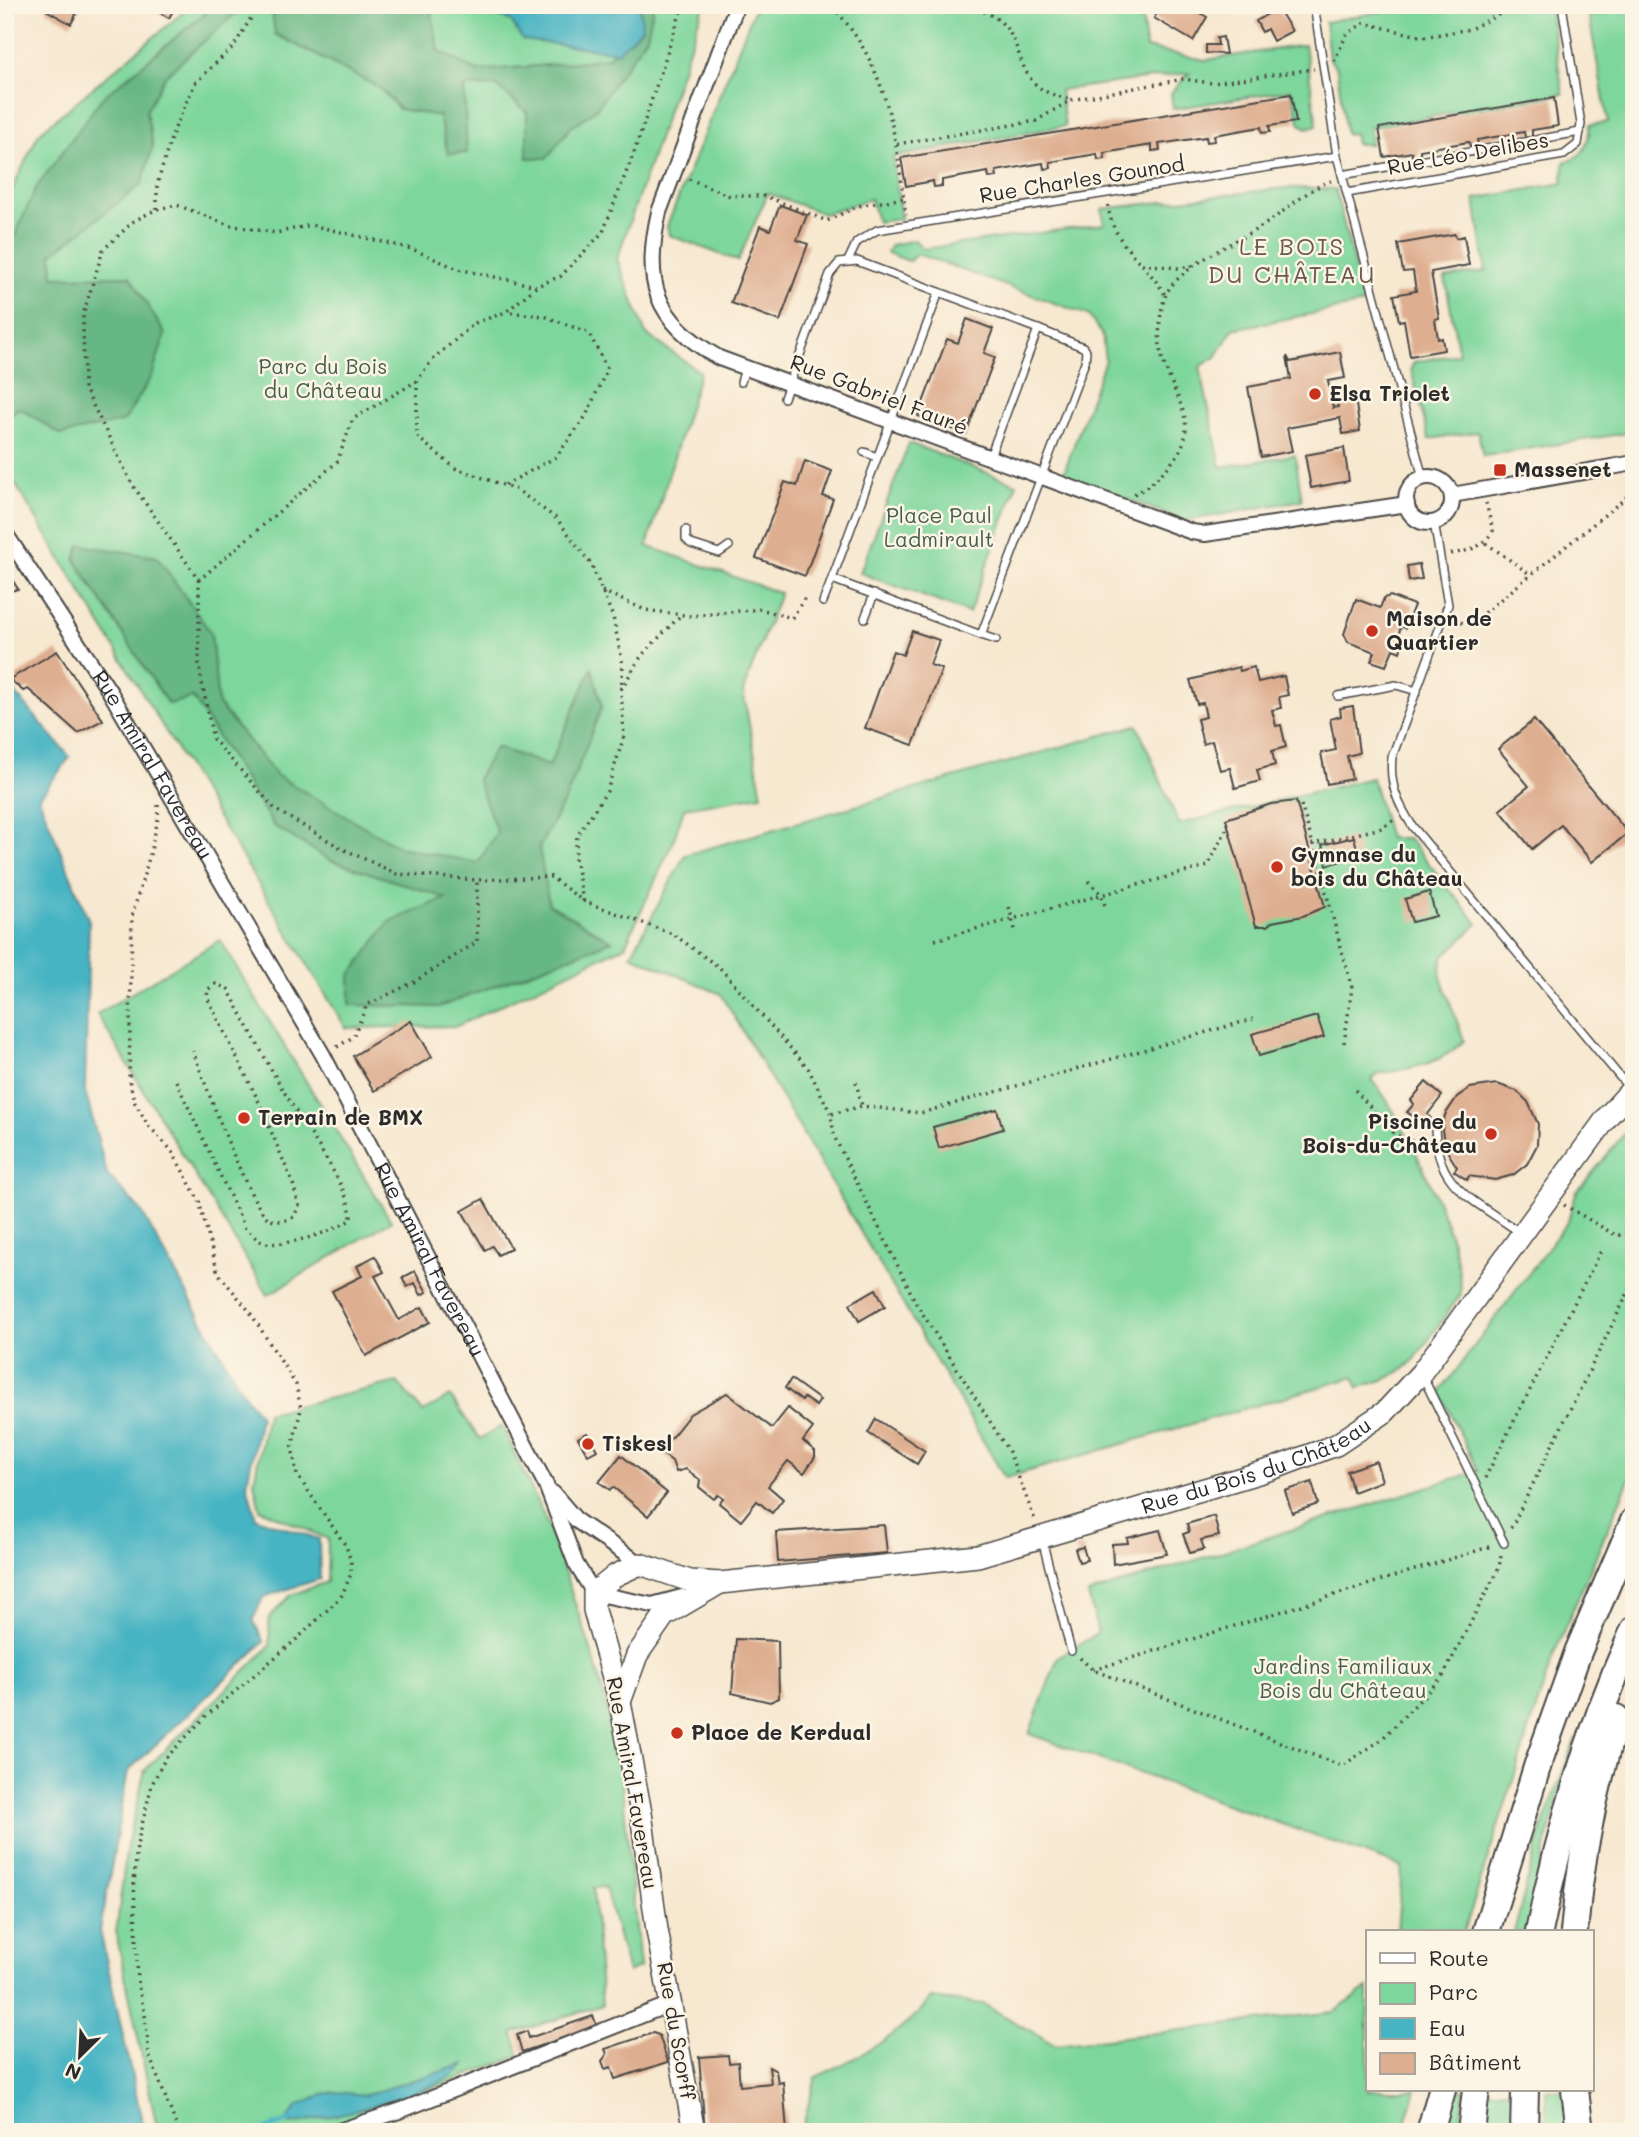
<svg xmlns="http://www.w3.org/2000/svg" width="1639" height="2137" viewBox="0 0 1639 2137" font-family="Mali,sans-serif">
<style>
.green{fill:#7dd69b;stroke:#548063;stroke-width:2}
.forest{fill:#66b783;stroke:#487157;stroke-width:2}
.water{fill:#47b4c3;stroke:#397077;stroke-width:2}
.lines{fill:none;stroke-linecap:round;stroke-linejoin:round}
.stream{stroke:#47b4c3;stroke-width:5}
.building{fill:#deae90}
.lane-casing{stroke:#4a4744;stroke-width:10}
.street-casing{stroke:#4a4744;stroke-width:18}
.secondary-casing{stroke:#4a4744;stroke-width:24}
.highway-casing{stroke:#4a4744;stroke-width:30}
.path{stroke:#4a4744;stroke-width:3.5;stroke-dasharray:2 5;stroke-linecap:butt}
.lane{stroke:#fff;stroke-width:7}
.street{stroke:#fff;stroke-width:14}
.secondary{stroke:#fff;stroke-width:21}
.highway{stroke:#fff;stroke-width:26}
.poi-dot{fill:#c8321e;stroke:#fcf5e5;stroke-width:2.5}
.labels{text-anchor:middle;stroke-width:5;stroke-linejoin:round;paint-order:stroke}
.street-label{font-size:21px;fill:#2b2b2b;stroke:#fcf5e5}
.park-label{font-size:21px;fill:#445e4d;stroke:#fcf5e5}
.poi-label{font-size:21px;font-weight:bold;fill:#2b2b2b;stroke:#fcf5e5;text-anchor:start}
.quarter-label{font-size:24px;letter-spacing:2px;fill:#6a594e;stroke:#fcf5e5}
</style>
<rect width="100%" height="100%" fill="#fcf5e5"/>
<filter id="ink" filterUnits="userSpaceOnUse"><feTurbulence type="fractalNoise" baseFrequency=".0143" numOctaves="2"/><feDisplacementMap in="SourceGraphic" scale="14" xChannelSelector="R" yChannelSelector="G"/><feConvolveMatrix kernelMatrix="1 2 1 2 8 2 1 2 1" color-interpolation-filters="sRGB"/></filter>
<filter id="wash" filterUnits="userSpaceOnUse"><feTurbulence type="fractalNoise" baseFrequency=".00686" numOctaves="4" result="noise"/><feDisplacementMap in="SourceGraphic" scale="28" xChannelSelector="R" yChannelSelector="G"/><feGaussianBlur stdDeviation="1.57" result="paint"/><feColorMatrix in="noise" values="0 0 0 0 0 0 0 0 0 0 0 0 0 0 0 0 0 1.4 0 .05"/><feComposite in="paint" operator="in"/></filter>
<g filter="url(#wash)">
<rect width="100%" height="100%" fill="#f7e8d0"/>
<g class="green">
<polygon points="192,5 704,5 617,259 646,334 700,372 647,546 780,593 743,691 762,795 684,808 673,842 625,946 457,1026 346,1028 5,467 5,204 39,133"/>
<polygon points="756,5 1141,5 1146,48 1205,60 1305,45 1317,125 1307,128 1300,124 1291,90 1173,109 1171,93 1189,73 1060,90 1065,126 893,157 901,219 877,222 871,199 824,214 768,193 738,261 669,235 667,226"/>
<polygon points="1417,5 1549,5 1563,94 1370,127 1371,144 1356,144 1354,133 1346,134 1337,69 1329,58 1325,22"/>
<path d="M1587 5H1634V432L1483 456 1478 432 1429 439 1411 369 1414 362 1459 354 1445 278 1486 271 1475 199 1563 183 1564 162C1585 158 1588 144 1590 125L1608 122Z"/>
<polygon points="1285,188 1335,189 1364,304 1233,329 1216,357 1200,367 1221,467 1295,455 1302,500 1185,521 1063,475 1105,360 1102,334 1088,315 917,254 909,261 887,253 891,245 915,240 923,249 1104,224 1102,209"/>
<polygon points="909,443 1017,484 969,613 860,573"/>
<path d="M1137 725 1179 824 1372 778 1389 838H1408L1478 924 1443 957 1440 974 1464 1041C1436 1067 1414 1067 1378 1074L1372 1079C1407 1125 1461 1237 1461 1294L1415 1359 1404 1369 1388 1378 1358 1388 1354 1377 1005 1478 721 994 631 955 685 855Z"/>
<polygon points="220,940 391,1221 268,1295 97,1014"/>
<polygon points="1634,1122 1634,1468 1553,1656 1464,1932 1397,1932 1402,1867 1029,1734 1058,1657 1098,1633 1088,1594 1478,1471 1440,1392 1568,1221 1576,1193"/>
<polygon points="397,1382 423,1412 450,1396 480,1439 502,1426 549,1527 594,1659 619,1754 640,1967 628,1973 605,1887 593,1888 602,2005 513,2033 520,2056 314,2132 158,2132 116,1933 127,1846 145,1770 270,1646 269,1618 291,1595 327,1582 328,1539 260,1509 254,1482 267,1413"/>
<polygon points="1576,1737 1548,1835 1528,1932 1514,1932 1542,1827"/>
<path d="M1368 1988V2090H1416L1403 2132H801L816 2077C857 2058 903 2035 931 1998L983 2004 1056 2045 1334 2012Z"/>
<polygon points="1455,2090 1465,2090 1459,2132 1442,2132"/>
<polygon points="1485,2090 1515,2090 1515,2132 1481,2132"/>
<polygon points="1546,2090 1570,2090 1575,2132 1546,2132"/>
</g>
<g class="forest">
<polygon points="215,5 245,5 165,76 146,111 153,146 142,184 52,254 53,277 130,276 165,334 152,376 124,421 61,435 20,408 5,417 5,258 36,188 102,98"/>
<polygon points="271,5 419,5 431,11 439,51 477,71 559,64 607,58 640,29 641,5 654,5 647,36 596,109 570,128 547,158 527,158 527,112 497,86 464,87 467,153 448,154 439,116 399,109 380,88 275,34"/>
<polygon points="80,545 157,557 211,633 218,704 276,775 399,847 478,863 497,832 477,779 496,747 549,766 592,668 602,706 567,796 539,848 549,904 612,941 439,1007 350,1005 350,976 389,922 446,898 330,860 274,826 193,698 168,704 75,560"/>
</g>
<g class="water">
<polygon points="466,5 640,5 642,28 618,52 523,40 511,21"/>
<polygon points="5,681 70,757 39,798 89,921 85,1091 107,1174 141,1211 241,1390 260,1416 247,1484 256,1518 319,1539 320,1579 263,1597 253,1620 264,1642 128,1771 100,1931 143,2126 133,2132 5,2132"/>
<path d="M465 2064C447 2092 324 2119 290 2124L287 2119 298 2106 316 2097 334 2092 366 2095Z"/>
</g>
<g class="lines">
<polyline class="stream" points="260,2132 288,2121"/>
</g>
<g id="blocks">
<g class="building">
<polygon points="49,5 81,5 71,24 46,10"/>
<polygon points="147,5 176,5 169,18"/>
<polygon points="1162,5 1178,5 1189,12 1192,8 1207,17 1193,41 1154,18"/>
<polygon points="1278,8 1292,31 1273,41 1267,29 1262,32 1256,21"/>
<polygon points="1223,37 1226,54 1206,53 1206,45 1218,45 1217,38"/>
<polygon points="1291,94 1296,122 1269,126 1270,132 1262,133 1261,127 1214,135 1215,141 1207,142 1206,137 1159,144 1160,150 1152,151 1152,145 1104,153 1105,159 1098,160 1097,154 1050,162 1051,168 1044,169 1043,163 996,171 997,177 989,178 988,172 942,180 942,186 934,187 933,181 906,186 901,158"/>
<polygon points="1554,98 1558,126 1532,130 1532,137 1525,138 1524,132 1477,140 1478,146 1470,147 1469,142 1420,150 1420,155 1412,157 1412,152 1384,157 1379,128"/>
<polygon points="780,205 807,215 797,240 808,244 780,321 731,303 760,226 770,230"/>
<polygon points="1455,234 1456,238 1464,236 1469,265 1431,272 1439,318 1435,319 1438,339 1442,338 1444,350 1410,356 1404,320 1399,321 1394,295 1416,291 1413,271 1403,272 1398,244"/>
<polygon points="967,319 993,329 984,353 995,357 966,434 918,416 947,339 958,343"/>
<polygon points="1340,352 1345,378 1328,381 1333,408 1338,407 1337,402 1355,398 1360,431 1343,434 1340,418 1287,428 1292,451 1261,457 1248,387 1291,379 1287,356 1290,362"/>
<polygon points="1344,448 1349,481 1311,488 1305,455"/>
<polygon points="805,461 832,471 823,496 833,499 805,576 756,558 785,482 797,486"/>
<polygon points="1419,564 1422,579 1409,581 1407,566"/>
<polygon points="11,578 18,589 5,593 5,580"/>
<polygon points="1390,596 1414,605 1405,628 1401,626 1399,633 1403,641 1400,652 1393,649 1386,666 1371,661 1375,652 1348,642 1344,634 1356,599 1380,608 1384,598"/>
<polygon points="912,631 939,640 930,665 942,669 913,745 865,728 893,651 903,655"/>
<polygon points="57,651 103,720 78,733 28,689 23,691 10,679"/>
<polygon points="1239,667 1240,671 1254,667 1258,682 1284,676 1288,695 1279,697 1281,708 1272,710 1276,726 1281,725 1286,747 1272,751 1275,765 1257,770 1260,781 1235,788 1230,768 1220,770 1212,741 1203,744 1197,719 1206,717 1203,703 1197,704 1190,680"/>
<polygon points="1353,706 1359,753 1347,756 1352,779 1327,784 1321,753 1336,750 1330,719 1341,716 1340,708"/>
<polygon points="1534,720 1628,833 1592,862 1561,825 1532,849 1500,810 1529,786 1498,749"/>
<polygon points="1296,801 1325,907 1303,916 1272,922 1267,926 1256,926 1226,819 1271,804"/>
<polygon points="1354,837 1359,856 1327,865 1322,845"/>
<polygon points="1429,892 1436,916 1412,922 1405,899"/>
<polygon points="1317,1016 1324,1037 1259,1056 1252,1034"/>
<polygon points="411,1021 432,1057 374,1091 353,1056"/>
<polygon points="1426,1082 1442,1096 1428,1114 1431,1119 1426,1126 1407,1112 1414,1104 1411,1100"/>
<polygon points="1497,1084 1517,1091 1528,1102 1538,1124 1537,1145 1527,1164 1513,1175 1495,1180 1469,1176 1467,1180 1454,1171 1457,1167 1445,1148 1442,1130 1445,1115 1457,1097 1470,1088"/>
<polygon points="997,1109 1003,1129 939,1148 933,1127"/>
<polygon points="483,1199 511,1248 498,1255 492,1246 485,1250 462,1211"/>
<polygon points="375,1256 384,1272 375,1276 399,1320 422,1307 430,1322 366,1356 332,1291 362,1276 357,1266"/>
<polygon points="415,1271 427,1292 421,1295 415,1283 407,1287 402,1278"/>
<polygon points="876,1289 885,1306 859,1321 850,1304"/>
<polygon points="791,1379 820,1400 816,1406 804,1398 802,1401 785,1388"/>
<polygon points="727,1393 772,1428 788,1408 813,1428 803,1441 815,1451 815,1457 804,1473 788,1461 768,1486 783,1499 772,1513 757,1501 741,1521 719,1503 723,1498 718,1495 714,1499 699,1487 700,1480 686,1469 676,1472 672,1461 660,1452 690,1414"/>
<polygon points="876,1419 925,1451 917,1464 868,1433"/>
<polygon points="587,1433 597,1450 588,1455 578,1438"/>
<polygon points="621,1455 667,1493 648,1516 613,1487 610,1490 599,1482"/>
<polygon points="1376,1461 1382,1481 1353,1492 1347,1471"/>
<polygon points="1312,1482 1318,1504 1292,1513 1285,1491"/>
<polygon points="1214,1516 1219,1536 1201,1540 1204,1549 1190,1553 1183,1534 1189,1532 1187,1524"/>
<polygon points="884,1525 887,1553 778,1562 776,1532"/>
<polygon points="1160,1530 1167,1554 1113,1564 1112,1544 1128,1543 1127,1538"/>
<polygon points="1083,1547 1087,1560 1079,1562 1075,1549"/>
<polygon points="736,1639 778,1641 779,1698 770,1702 732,1693"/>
<polygon points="593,2016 597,2026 522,2052 517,2035 527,2031 529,2038"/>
<polygon points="653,2033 659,2035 668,2062 615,2079 611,2067 605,2069 602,2061 607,2054 605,2049"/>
<polygon points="728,2055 729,2063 738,2062 740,2086 771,2083 769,2067 776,2071 778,2083 783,2082 787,2132 705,2132 699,2057"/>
</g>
</g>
</g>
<g filter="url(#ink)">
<use href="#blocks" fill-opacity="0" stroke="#4a4744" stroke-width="2"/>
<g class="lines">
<defs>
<g id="lane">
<polyline points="1314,5 1337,156 1423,478"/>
<polyline points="1342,175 1580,132"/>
<polyline points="1347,193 1564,155 1578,144 1581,124 1562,5"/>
<polyline points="848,261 857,242 877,230 1337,156"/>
<polyline points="939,292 1038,329"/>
<polyline points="741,382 745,368"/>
<polyline points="784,398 830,274 839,263 857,261 939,292 832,579 981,635 1085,362 1086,351 1083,347 1038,329 989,459"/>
<polyline points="864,452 877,457"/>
<path d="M1434 522 1448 605 1392 757C1389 785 1398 804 1413 827L1629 1088"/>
<polyline points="686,530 686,539 691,544 719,553 729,546"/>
<polyline points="823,602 832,579"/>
<polyline points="865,618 874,594"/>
<polyline points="981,635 996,640"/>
<polyline points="1338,696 1396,685 1417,691"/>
<path d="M1435 1124C1435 1188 1472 1198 1519 1232"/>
<polyline points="1423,1377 1504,1543"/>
<polyline points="1042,1540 1071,1651"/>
</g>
<g id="street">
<path d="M737 5 659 212C643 281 654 321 719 358L1192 532 1205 534 1407 504"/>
<circle cx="1429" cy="500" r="23"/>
<polyline points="1452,495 1634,463"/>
<path id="s1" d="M5 533 110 692 323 1055 546 1485 576 1564 594 1593 652 1605 682 1597"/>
<polyline points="553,1493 577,1521 640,1564"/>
<polyline points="336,2132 402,2110 673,2003"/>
</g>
<g id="secondary">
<polyline points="620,1702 637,1655 664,1616 720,1583"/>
<path id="s2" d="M694 2132 657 1930 641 1813 620 1702 594 1610V1593L616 1575 640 1564 690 1581 720 1583 978 1556 1272 1469 1336 1445 1385 1412 1421 1373 1608 1116 1634 1087"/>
</g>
<g id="highway">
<polyline points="1486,1932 1538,1764 1578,1652 1634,1521"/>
<path d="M1539 1932C1560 1828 1590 1727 1634 1630"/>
<path d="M1574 1932C1580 1859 1594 1788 1616 1718"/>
<polyline points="1575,2090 1580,2132"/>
<polyline points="1430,2132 1442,2090"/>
<polyline points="1471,2132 1476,2090"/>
<polyline points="1524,2132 1525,2090"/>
</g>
</defs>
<use href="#lane" class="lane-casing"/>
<use href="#street" class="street-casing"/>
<use href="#secondary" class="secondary-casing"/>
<use href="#highway" class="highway-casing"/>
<g class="path">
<polyline points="683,5 635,150 603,232 561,276 537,286 506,312 475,323 433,359 417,381 353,419 337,462 199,580 199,667 213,739 276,810 341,848 397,874 477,880 551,877 583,901 673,934 720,968 808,1068 831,1114 834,1136 916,1303 1009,1452 1035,1520"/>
<polyline points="826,5 851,5"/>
<path d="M886 5C912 7 967 2 989 14 1024 32 1013 68 1040 88 1048 94 1061 97 1071 100"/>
<path d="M833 7C890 70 895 135 906 215"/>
<polyline points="1334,61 1347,34 1364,23 1423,37 1470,29 1518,5"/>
<polyline points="897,144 1036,121 1071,100 1183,79 1212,83 1314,69"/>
<polyline points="689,179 730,196 765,196 827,221 858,206 904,198"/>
<path d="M1108 205C1112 246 1147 262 1165 295"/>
<polyline points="157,209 157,185 172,135 195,83 234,46 259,5"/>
<polyline points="1142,264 1177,268 1193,266"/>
<polyline points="417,381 417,437 455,468 517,490 557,519 591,564 613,617 623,665 621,690 624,736 607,791 577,836 575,858 583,901"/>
<polyline points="505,485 556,457 586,416 607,369 589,333 544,316 506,312"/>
<path d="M1134 494C1146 489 1154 481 1163 472 1206 430 1178 406 1163 361 1157 344 1159 313 1165 297 1174 270 1235 242 1259 228 1282 215 1306 189 1331 181"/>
<polyline points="1486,543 1531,575"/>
<path d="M1451 554C1471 550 1481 549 1493 531L1486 503"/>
<polyline points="199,580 132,484 84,387 83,315 103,250 134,221 157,209 177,205 229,225 276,233 311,225 412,249 458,269 536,286"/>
<polyline points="602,591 645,610 691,616 760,609 792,618 806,596"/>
<polyline points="1454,620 1469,625 1634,491"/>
<polyline points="621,689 642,655 681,615"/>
<polyline points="158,805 158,819 151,851 132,916 129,1080 135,1103 148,1125 172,1151 199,1201 218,1273 250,1312 296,1385 301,1409 292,1447 297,1475 346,1546 351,1561 351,1574 341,1597 298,1638 206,1716 165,1759 152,1784 137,1845 134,1884 138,1985 145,2015 149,2055 179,2132"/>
<polyline points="1301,805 1313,844"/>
<polyline points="1088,881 1101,894 1106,909"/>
<polyline points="1009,907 1016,933"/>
<polyline points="935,940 1208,866 1228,826"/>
<polyline points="1344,1043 1352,988 1313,844 1382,828 1396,818"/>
<polyline points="337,1047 353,1037 367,1005 414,982 477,942 477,880"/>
<path d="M176 1081 245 1228C250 1232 256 1239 262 1242 281 1249 337 1231 351 1219 352 1189 299 1119 283 1090 264 1057 246 1023 228 989L216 984 207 990 208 999 259 1102 293 1184 299 1205 294 1217C286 1220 277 1224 268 1218 250 1207 203 1078 193 1051"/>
<polyline points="856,1082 862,1106"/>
<polyline points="1355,1090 1395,1135 1425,1146"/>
<polyline points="832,1114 862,1106 921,1113 1253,1019"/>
<polyline points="1564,1205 1617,1236 1634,1229"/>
<polyline points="1485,1478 1602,1249"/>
<polyline points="1511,1528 1634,1281"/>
<polyline points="1080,1658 1093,1670 1342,1766 1381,1740 1443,1676 1499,1568 1501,1555"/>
<polyline points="1093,1670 1492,1546"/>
</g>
<use href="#lane" class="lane"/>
<use href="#street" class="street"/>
<use href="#secondary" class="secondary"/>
<use href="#highway" class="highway"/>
</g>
</g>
<g class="poi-dot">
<circle cx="1315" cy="394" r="7"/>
<rect x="1493" y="463" width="14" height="14" rx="3.5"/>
<circle cx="1372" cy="631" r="7"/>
<circle cx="1277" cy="867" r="7"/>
<circle cx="244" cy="1118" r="7"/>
<circle cx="1491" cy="1134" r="7"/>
<circle cx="588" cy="1444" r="7"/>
<circle cx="677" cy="1733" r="7"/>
</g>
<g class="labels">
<g class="street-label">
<text transform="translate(1468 154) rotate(-10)" y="7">Rue Léo Delibes</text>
<text transform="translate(1082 180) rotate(-9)" y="7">Rue Charles Gounod</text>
<text transform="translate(879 395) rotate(21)" y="7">Rue Gabriel Fauré</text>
<text dy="7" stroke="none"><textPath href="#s1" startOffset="275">Rue Amiral Favereau</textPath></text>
<text dy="7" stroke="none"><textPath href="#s1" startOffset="842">Rue Amiral Favereau</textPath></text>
<text dy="7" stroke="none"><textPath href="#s2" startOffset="1239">Rue du Bois du Château</textPath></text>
<text transform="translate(632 1783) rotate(80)" y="7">Rue Amiral Favereau</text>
<text transform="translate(676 2031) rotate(80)" y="7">Rue du Scorff</text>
</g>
<g class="park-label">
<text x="323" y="374">Parc du Bois<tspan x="323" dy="24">du Château</tspan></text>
<text x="939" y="523">Place Paul<tspan x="939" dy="24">Ladmirault</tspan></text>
<text x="1343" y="1674">Jardins Familiaux<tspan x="1343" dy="24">Bois du Château</tspan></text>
</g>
<g class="poi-label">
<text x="1329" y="401">Elsa Triolet</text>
<text x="1514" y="477">Massenet</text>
<text x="1386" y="626">Maison de<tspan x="1386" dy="24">Quartier</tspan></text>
<text x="1291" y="862">Gymnase du<tspan x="1291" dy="24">bois du Château</tspan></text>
<text x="258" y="1125">Terrain de BMX</text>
<text x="1477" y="1129" text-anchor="end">Piscine du<tspan x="1477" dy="24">Bois-du-Château</tspan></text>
<text x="602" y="1451">Tiskesl</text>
<text x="691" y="1740">Place de Kerdual</text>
</g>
<g class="quarter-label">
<text x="1292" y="255">LE BOIS<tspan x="1292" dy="28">DU CHÂTEAU</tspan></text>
</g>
</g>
<rect width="1639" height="2137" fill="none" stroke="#fcf5e5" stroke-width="28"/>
<rect x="1366" y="1930" width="228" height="161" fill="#fcf5e5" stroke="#a8a49b" stroke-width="2"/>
<rect x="1380" y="1953" width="35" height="10" fill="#ffffff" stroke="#a8a49b" stroke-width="2"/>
<text x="1429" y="1966" font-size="21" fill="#2b2b2b">Route</text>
<rect x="1380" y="1983" width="35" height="21" fill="#7dd69b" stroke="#a8a49b" stroke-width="2"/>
<text x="1429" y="2000" font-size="21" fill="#2b2b2b">Parc</text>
<rect x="1380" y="2018" width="35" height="21" fill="#47b4c3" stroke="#a8a49b" stroke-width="2"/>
<text x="1429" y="2036" font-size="21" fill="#2b2b2b">Eau</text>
<rect x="1380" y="2053" width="35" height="21" fill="#deae90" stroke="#a8a49b" stroke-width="2"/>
<text x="1429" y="2070" font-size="21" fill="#2b2b2b">Bâtiment</text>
<g transform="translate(80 2056) rotate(204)" stroke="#fcf5e5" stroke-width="5" paint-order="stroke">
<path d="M0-5L12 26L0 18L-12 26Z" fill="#2b2b2b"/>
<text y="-10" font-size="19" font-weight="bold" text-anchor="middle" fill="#2b2b2b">N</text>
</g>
</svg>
